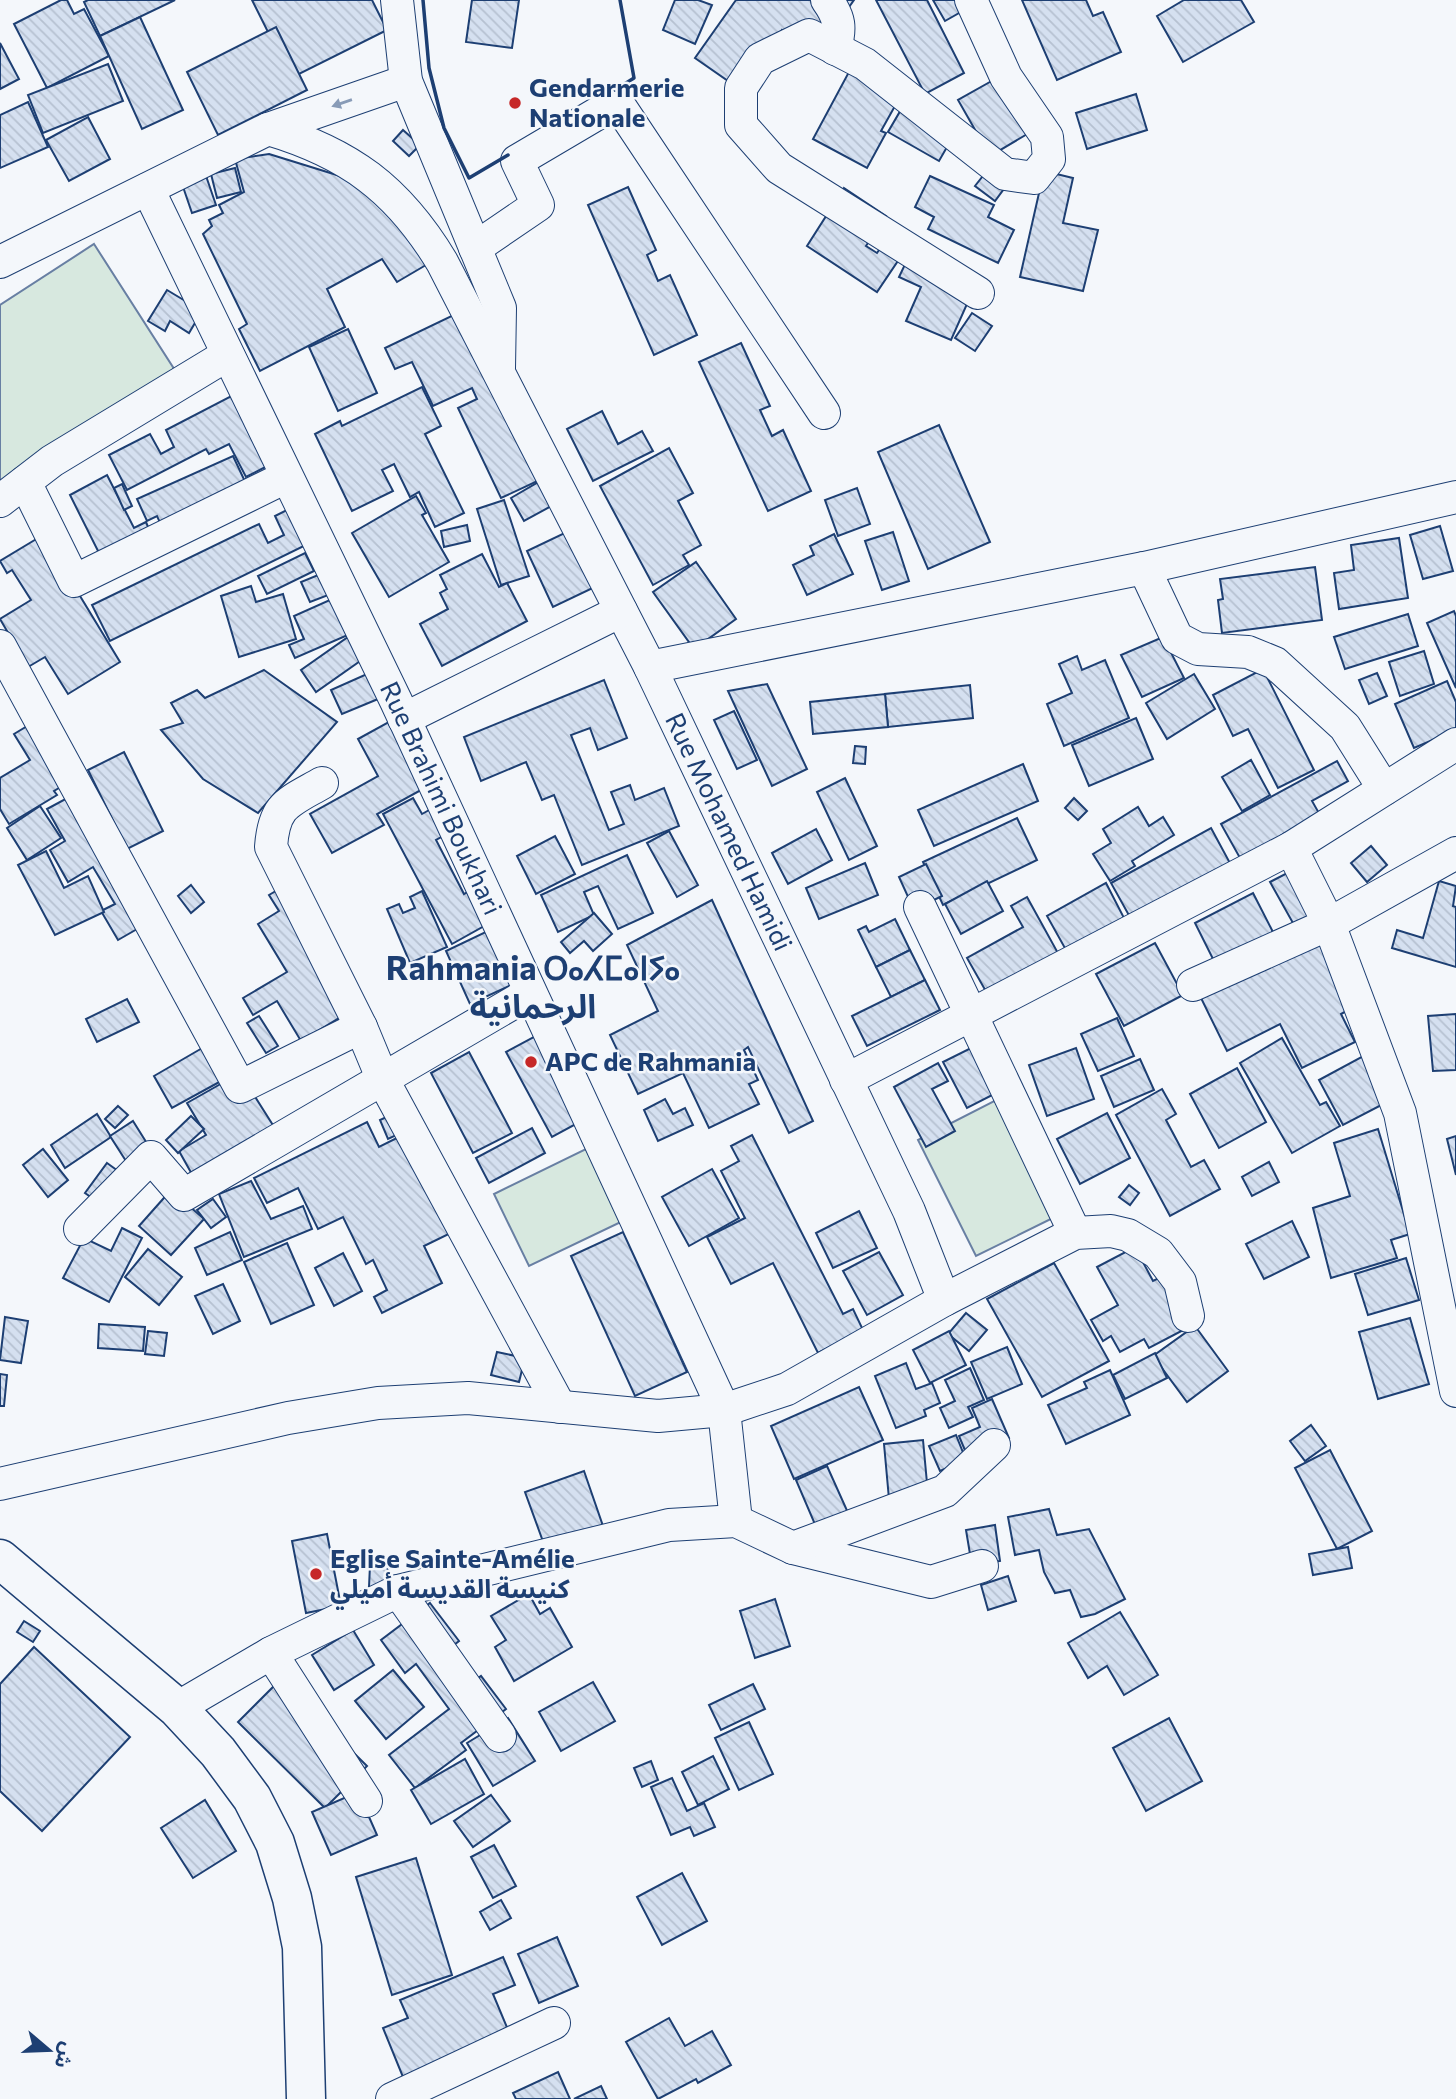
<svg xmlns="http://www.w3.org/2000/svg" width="1456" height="2099" viewBox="0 0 1456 2099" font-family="Commissioner,'Noto Sans Arabic','Noto Sans Tifinagh',sans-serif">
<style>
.green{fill:#d7e8df;stroke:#687fa3;stroke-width:2}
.building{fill:url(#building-back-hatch);stroke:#1d3f73;stroke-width:2}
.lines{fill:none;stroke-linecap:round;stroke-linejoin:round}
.minor-casing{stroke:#1d3f73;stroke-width:34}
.major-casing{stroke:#1d3f73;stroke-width:41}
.minor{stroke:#f4f7fb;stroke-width:32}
.major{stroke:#f4f7fb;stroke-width:38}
.wall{stroke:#1d3f73;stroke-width:3.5}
.oneway{fill:#889bb7}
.poi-dot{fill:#c62828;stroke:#f4f7fb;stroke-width:2.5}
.labels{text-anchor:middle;stroke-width:5;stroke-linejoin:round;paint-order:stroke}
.poi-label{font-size:26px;font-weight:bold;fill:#1d3f73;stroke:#f4f7fb;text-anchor:start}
.street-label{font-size:26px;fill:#1d3f73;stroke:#f4f7fb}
.district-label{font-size:33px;font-weight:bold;fill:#1d3f73;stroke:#f4f7fb}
</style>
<defs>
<pattern id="building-back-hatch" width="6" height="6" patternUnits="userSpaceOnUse" patternTransform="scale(1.75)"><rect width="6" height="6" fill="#d5e0f0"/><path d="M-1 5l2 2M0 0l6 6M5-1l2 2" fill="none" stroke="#b6c1d1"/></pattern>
</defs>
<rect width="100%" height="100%" fill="#f4f7fb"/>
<g class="green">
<polygon points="94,244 178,375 0,489 0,305"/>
<polygon points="1004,1096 1063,1213 976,1256 918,1140"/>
<polygon points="590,1147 625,1220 529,1266 494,1194"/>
</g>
<g class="building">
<polygon points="61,0 67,0 74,14 84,9 109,56 47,88 14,24"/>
<polygon points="88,0 175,0 100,36 84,2"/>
<polygon points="252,0 372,0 387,30 291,78"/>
<polygon points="472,0 519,0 512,48 466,42"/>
<polygon points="675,0 698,0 712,5 695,44 663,30"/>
<polygon points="736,0 854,0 830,34 800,43 782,30 744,92 695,58"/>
<polygon points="876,0 927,0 964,73 925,94"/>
<polygon points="933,0 982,0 945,21"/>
<polygon points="1022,0 1086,0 1093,16 1103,12 1121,52 1057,80"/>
<polygon points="1184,0 1241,0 1254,22 1183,62 1157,16"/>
<polygon points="140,17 183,110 142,129 100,36"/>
<polygon points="276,27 307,90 218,135 187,72"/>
<polygon points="0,43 19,79 0,89"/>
<polygon points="108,64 123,101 43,133 28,95"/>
<polygon points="850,70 900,97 881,131 886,133 867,168 813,139"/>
<polygon points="997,78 1029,133 990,156 958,100"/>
<polygon points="1136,94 1147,130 1087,149 1076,113"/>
<polygon points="909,96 959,126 939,161 888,132"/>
<polygon points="28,102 48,147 0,168 0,115"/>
<polygon points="88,117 110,159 69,181 46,140"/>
<polygon points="403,130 420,145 409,156 393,141"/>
<polygon points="1001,153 1020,167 995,201 975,186"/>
<polygon points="269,154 340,176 391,201 426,265 397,282 382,259 327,289 345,327 260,371 239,329 247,324 203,234 212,226 209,220 223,213 219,205 244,192 235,159"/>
<polygon points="235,168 241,192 217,198 211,174"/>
<polygon points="1044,171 1073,178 1063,223 1098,230 1083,291 1020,277"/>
<polygon points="205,173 216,205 192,213 181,181"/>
<polygon points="930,176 994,205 988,217 1014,230 998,263 928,229 934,217 915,207"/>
<polygon points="628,187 656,250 647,255 658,281 670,275 697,335 654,355 588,205"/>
<polygon points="844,188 886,216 866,246 877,253 892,231 910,243 877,292 807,246"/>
<polygon points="909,256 975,286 951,340 906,321 921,287 899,277"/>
<polygon points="167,290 202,311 189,333 170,321 165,331 148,321"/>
<polygon points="464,310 544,478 501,498 458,408 477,399 472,388 433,406 412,362 395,369 385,348"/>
<polygon points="972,313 992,326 975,351 955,338"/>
<polygon points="348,329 377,393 338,411 309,347"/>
<polygon points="741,343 770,406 760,410 772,436 783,430 811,491 768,511 699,362"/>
<polygon points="422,387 441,426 425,434 464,513 435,527 419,492 410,497 394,464 382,470 393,491 352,511 315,434 340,421 342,426"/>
<polygon points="241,391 277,461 246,477 229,444 209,454 206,449 127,490 109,455 150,434 161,454 174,447 166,430"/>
<polygon points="602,411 618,444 642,431 653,451 593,481 567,429"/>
<polygon points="939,425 990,542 928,569 878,452"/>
<polygon points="669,448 693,493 678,501 701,545 683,555 689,565 653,585 600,486"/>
<polygon points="233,456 249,490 163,529 157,516 147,521 137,499"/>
<polygon points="107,475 134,528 146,522 153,539 105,565 70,495"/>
<polygon points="542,480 555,504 524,521 511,498"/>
<polygon points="122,484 132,506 124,510 114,488"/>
<polygon points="857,488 870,524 838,536 825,500"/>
<polygon points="416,496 426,513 422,515 449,562 389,597 352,533"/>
<polygon points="504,500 529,576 501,585 477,509"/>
<polygon points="297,505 314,541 110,641 92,605 259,524 268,543 284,535 275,516"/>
<polygon points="467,525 470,541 444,547 441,531"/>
<polygon points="1440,526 1453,571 1423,579 1410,535"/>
<polygon points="573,529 599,585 553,607 527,551"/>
<polygon points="893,532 909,581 882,590 865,541"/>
<polygon points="834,534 853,574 807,595 793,565 814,555 810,546"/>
<polygon points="43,535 120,662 68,694 45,657 28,667 0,619 31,600 12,570 7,573 0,561"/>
<polygon points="1399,538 1408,598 1339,609 1334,573 1354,570 1351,545"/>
<polygon points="305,553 314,571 267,594 258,576"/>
<polygon points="482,554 499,587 507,583 527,621 442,666 420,624 448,609 440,593 447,589 440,575"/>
<polygon points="696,562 736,619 694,649 653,592"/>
<polygon points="1315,567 1322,620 1222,633 1218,600 1223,599 1220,579"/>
<polygon points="323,573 331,594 310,602 301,582"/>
<polygon points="251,586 256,602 283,594 296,639 239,657 221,596"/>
<polygon points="341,595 357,631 295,658 289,645 304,639 294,616"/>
<polygon points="1454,611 1456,616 1456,688 1427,623"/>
<polygon points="1408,614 1418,646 1345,669 1334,637"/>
<polygon points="348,637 363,659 316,692 301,670"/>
<polygon points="1163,637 1184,678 1142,697 1121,655"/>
<polygon points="1424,651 1434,684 1400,696 1389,662"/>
<polygon points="1077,656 1082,670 1105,660 1129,718 1064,746 1047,704 1072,693 1059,664"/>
<polygon points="1263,669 1314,770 1278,788 1248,729 1233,736 1213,695"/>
<polygon points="264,670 337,722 258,813 203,779 161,730 183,723 171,703 197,690 205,698"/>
<polygon points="376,670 378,699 342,714 331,690"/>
<polygon points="1377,673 1387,696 1369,704 1359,680"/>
<polygon points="1194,674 1215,709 1167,739 1146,703"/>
<polygon points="604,680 627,738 598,750 590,728 571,735 609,830 624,824 611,792 630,785 635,800 664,788 679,826 582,865 554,795 542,800 526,762 481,781 464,737"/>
<polygon points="1447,681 1456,702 1456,730 1414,748 1395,704"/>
<polygon points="767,684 807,769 772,786 728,691"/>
<polygon points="970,685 973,718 888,727 885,694"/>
<polygon points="885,694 888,727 813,734 810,702"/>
<polygon points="734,711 757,760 737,769 714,720"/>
<polygon points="396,718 432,784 377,814 384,825 332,853 310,814 378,776 358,739"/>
<polygon points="1136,718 1153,759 1089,786 1072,745"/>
<polygon points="34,722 82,774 54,791 57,795 9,824 0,809 0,778 30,760 14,734"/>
<polygon points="855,746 866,747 865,764 853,763"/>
<polygon points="124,752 163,831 127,849 88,770"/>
<polygon points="1251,760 1270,795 1242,811 1222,777"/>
<polygon points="1337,761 1348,781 1312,801 1320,815 1240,858 1221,824"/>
<polygon points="1023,764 1038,801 934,846 918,810"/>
<polygon points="845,778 877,846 849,860 817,792"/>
<polygon points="71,796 158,917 118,940 101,911 115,904 93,867 68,882 50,850 65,841 47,809"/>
<polygon points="413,798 422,814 431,809 445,835 436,840 464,894 476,887 493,921 452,944 383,814"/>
<polygon points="1074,798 1087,811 1078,820 1065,808"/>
<polygon points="40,806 61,838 27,860 7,828"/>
<polygon points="1138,807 1149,826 1163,817 1174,835 1132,861 1135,866 1110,881 1093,854 1111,843 1103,829"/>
<polygon points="1017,818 1037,860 943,905 923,862"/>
<polygon points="1211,828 1231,865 1131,919 1111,883"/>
<polygon points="816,829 832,860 788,884 772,853"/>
<polygon points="669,831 698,885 677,897 647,843"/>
<polygon points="555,836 575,874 536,894 517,856"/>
<polygon points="1371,846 1387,865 1367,882 1351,863"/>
<polygon points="46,851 64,888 88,876 104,912 55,935 18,865"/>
<polygon points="627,855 653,913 618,929 598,886 584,892 594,915 558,932 541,895"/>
<polygon points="865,863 878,895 819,919 806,888"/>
<polygon points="926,864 942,896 914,910 899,877"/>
<polygon points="1293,870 1320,920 1298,932 1270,882"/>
<polygon points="987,881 1003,911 961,934 945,904"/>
<polygon points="1439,881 1456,886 1453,906 1456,907 1456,967 1392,948 1397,930 1423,938"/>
<polygon points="1106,883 1124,918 1066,950 1047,916"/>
<polygon points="191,885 204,902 191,913 178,896"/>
<polygon points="286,885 359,1006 301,1041 277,1001 253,1015 243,998 287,972 258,924 279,911 269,895"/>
<polygon points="422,891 447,947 410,963 387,909 399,904 403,913 415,908 410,897"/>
<polygon points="1253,893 1276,938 1217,967 1195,923"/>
<polygon points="1027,897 1059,955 988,995 967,958 1023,927 1011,906"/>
<polygon points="712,900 813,1121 789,1133 748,1047 744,1050 758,1080 749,1084 759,1104 709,1128 683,1073 638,1094 610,1035 658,1011 627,945"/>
<polygon points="594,913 612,934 593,951 584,941 570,953 561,942"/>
<polygon points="895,919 910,950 876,967 858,930 866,926 869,932"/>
<polygon points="494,928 518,982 470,1004 446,951"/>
<polygon points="1319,941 1352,1008 1341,1014 1355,1042 1302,1068 1280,1024 1227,1051 1201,998"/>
<polygon points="1155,943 1183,995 1124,1026 1096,974"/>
<polygon points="910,950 925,980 891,997 876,967"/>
<polygon points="925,980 940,1010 867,1046 852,1016"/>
<polygon points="127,999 139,1022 97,1042 86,1019"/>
<polygon points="1456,1014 1456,1070 1433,1071 1428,1016"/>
<polygon points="259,1016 278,1046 266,1053 247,1023"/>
<polygon points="1117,1018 1134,1056 1098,1071 1081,1034"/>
<polygon points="543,1032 587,1118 552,1137 506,1052"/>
<polygon points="1282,1038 1320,1105 1326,1102 1340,1126 1292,1153 1240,1063"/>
<polygon points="979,1044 1004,1089 967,1108 943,1062"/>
<polygon points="204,1047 223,1080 172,1108 154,1076"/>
<polygon points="1076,1048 1094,1099 1047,1116 1029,1065"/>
<polygon points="469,1052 512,1133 473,1153 431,1073"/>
<polygon points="1367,1054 1391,1100 1343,1125 1319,1080"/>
<polygon points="1140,1059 1154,1090 1114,1107 1101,1076"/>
<polygon points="938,1063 948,1081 932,1089 955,1131 926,1147 894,1087"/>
<polygon points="1237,1068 1266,1122 1219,1148 1190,1094"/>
<polygon points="240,1073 283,1141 193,1176 179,1151 206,1135 187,1103"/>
<polygon points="1162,1089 1176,1114 1166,1120 1191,1167 1204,1160 1220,1189 1170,1216 1116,1115"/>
<polygon points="665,1099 673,1114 685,1108 693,1125 658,1141 644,1110"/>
<polygon points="412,1105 420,1124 388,1139 380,1120"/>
<polygon points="118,1106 128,1115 115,1128 105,1119"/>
<polygon points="1107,1113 1130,1158 1080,1184 1057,1139"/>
<polygon points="97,1114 111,1137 65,1168 51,1145"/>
<polygon points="191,1116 204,1129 178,1153 166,1140"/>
<polygon points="133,1121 163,1169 140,1183 110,1136"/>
<polygon points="367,1122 379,1147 421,1126 461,1228 424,1246 442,1283 382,1313 374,1297 387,1290 373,1260 366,1264 343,1217 318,1229 298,1188 267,1203 254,1178"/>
<polygon points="532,1128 545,1153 489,1183 476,1158"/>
<polygon points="1378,1129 1410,1234 1391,1240 1397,1258 1331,1278 1313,1208 1350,1196 1334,1143"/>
<polygon points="752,1135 843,1314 853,1309 863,1330 818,1353 773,1263 731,1284 707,1237 745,1218 721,1171 739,1161 731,1146"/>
<polygon points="1456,1136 1456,1175 1447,1139"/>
<polygon points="43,1149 68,1180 48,1197 23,1165"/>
<polygon points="1269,1162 1279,1182 1252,1196 1242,1177"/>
<polygon points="107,1163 136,1184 115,1214 85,1193"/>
<polygon points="712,1169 739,1218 689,1246 662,1197"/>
<polygon points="251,1181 271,1219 303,1206 312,1229 244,1257 219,1194"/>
<polygon points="1129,1185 1139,1193 1130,1205 1119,1197"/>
<polygon points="171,1190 204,1219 171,1255 139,1226"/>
<polygon points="213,1199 226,1217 211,1228 197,1210"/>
<polygon points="859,1211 877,1248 833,1268 816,1233"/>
<polygon points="1292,1221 1309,1257 1264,1279 1246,1244"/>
<polygon points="122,1228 142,1238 109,1302 63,1278 84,1238 111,1251"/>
<polygon points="230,1232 242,1260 207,1275 195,1248"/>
<polygon points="623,1232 687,1372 635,1396 571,1256"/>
<polygon points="287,1243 314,1305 271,1324 244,1262"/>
<polygon points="1135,1247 1153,1281 1163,1276 1191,1326 1149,1348 1144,1339 1120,1352 1111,1336 1103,1341 1091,1320 1118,1305 1097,1267"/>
<polygon points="148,1249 182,1277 159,1305 125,1277"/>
<polygon points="879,1252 903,1295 867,1315 843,1271"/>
<polygon points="343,1253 362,1291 334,1306 315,1268"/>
<polygon points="1406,1258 1419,1300 1368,1315 1355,1274"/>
<polygon points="1054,1263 1109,1361 1042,1397 987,1299"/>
<polygon points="223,1284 240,1321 213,1334 195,1296"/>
<polygon points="966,1313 987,1330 969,1351 948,1334"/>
<polygon points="5,1317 28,1321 21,1363 0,1360"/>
<polygon points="1410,1318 1429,1384 1378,1399 1359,1332"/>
<polygon points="99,1324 145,1327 143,1351 98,1348"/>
<polygon points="1195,1326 1228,1371 1187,1402 1153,1356"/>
<polygon points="148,1331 167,1333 164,1356 145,1354"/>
<polygon points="949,1331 966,1365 930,1383 913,1350"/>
<polygon points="1007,1347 1022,1384 987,1399 971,1362"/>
<polygon points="497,1352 525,1358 519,1382 491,1375"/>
<polygon points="1155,1353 1167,1378 1125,1399 1113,1375"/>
<polygon points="906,1363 916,1389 932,1383 940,1403 924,1410 926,1416 896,1428 875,1376"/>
<polygon points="970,1368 984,1400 968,1407 973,1417 949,1428 940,1408 955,1401 945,1380"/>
<polygon points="1110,1370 1130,1415 1066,1444 1048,1405 1087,1388 1084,1382"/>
<polygon points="0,1374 7,1375 4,1406 0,1406"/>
<polygon points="859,1387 883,1440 794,1479 771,1426"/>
<polygon points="992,1399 1009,1438 978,1452 969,1460 959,1436 980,1427 972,1408"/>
<polygon points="1311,1425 1326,1446 1305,1461 1290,1441"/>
<polygon points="956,1435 966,1460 940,1471 929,1446"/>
<polygon points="923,1440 928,1494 889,1499 884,1444"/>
<polygon points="1330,1450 1372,1531 1337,1549 1295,1468"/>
<polygon points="827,1466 849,1515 817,1529 796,1480"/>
<polygon points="584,1471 603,1526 545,1547 525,1492"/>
<polygon points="1049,1509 1057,1535 1089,1529 1125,1599 1095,1614 1081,1617 1070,1590 1055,1593 1044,1572 1039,1550 1015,1555 1008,1517"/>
<polygon points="995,1525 1000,1561 972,1566 966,1530"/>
<polygon points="327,1534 341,1606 306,1613 292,1541"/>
<polygon points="1348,1547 1352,1568 1313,1575 1309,1554"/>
<polygon points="370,1565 388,1566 386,1589 369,1587"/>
<polygon points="1008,1576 1016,1601 988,1610 981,1585"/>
<polygon points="529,1594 540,1614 550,1608 572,1647 514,1681 495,1647 506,1640 491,1616"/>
<polygon points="775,1599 790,1646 755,1658 740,1611"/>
<polygon points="430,1603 459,1641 449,1649 474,1681 481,1676 506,1709 461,1743 466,1750 415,1788 389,1755 449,1709 416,1664 405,1673 381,1640"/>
<polygon points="1120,1612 1158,1675 1124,1695 1107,1666 1088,1678 1068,1643"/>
<polygon points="24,1621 40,1631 33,1642 17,1632"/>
<polygon points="353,1630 374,1665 334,1690 312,1655"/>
<polygon points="34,1647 130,1737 42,1831 0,1791 0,1684"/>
<polygon points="393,1670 424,1707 386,1739 355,1701"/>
<polygon points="280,1680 367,1766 325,1808 238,1722"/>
<polygon points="593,1682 615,1721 561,1751 539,1712"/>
<polygon points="753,1684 765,1709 721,1730 709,1705"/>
<polygon points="508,1718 535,1761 493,1786 467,1743"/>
<polygon points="1169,1718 1202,1781 1146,1811 1113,1748"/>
<polygon points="749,1722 773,1774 739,1790 715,1738"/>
<polygon points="713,1756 729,1789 698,1805 682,1772"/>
<polygon points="465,1759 484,1794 431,1824 411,1790"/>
<polygon points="651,1761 658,1780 642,1787 634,1768"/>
<polygon points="672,1778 687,1811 704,1803 715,1827 694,1836 690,1827 671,1835 651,1787"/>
<polygon points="358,1792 377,1835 331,1855 312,1812"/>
<polygon points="491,1795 510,1821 473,1847 454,1821"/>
<polygon points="205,1800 236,1851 193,1878 161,1828"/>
<polygon points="494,1845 516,1886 493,1898 471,1857"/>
<polygon points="416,1858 452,1975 392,1995 356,1877"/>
<polygon points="682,1873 707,1921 662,1945 637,1897"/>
<polygon points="501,1900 511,1918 490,1930 480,1912"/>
<polygon points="557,1937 578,1986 539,2003 518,1954"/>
<polygon points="503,1957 515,1985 493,1994 516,2049 403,2077 383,2028 408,2018 400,2000"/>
<polygon points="669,2018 685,2046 712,2031 731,2065 698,2083 696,2079 658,2099 626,2042"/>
<polygon points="558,2072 570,2099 516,2099 513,2093"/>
<polygon points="601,2086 607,2099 574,2099"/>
</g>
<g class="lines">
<defs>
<g id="minor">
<polyline points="397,0 406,81 500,308 499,368"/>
<path d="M827 0C840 18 841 28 835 49"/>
<polyline points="971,0 1006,77 1047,137 1049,159 1034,178 1005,174 865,64 809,35 760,59 741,88 741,125 779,168 978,293"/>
<path id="s1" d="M268 129C349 153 398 189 442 262L650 667 909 1211 944 1300"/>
<path id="s2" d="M148 189 396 701 724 1410 736 1521"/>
<polyline points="475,248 538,205 517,161 617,102 824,413"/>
<polyline points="0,262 268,129 406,81"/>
<polyline points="25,482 74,581 286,477"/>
<polyline points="0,501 52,461 227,355"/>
<polyline points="1144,568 1177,638 1198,649 1248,652 1275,663 1345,727 1384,789"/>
<polyline points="0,646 240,1087 361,1027"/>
<polyline points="650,667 1144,568 1456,497"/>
<polyline points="404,719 621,611"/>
<path d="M322 783C287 803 274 805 271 847L361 1027 383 1080 560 1407"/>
<polyline points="1291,848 1329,924 1400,1113 1456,1391"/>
<polyline points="920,907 1075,1233"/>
<polyline points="1193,985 1329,924 1456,853"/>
<polyline points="846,1080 1291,848 1456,744"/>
<polyline points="80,1229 151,1157 184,1195 530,993"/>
<polyline points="0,1484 288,1418 378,1403 468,1398 658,1416 724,1410 787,1389 944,1300 1075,1233 1111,1231 1128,1235 1158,1253 1180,1282 1188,1316"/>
<polyline points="793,1548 931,1582 982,1566"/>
<polyline points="398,1591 500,1736"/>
<polyline points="271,1653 366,1801"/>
<polyline points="177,1708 271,1653 398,1591 669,1525 736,1521 793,1548 945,1491 994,1445"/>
<polyline points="392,2099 554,2023"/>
</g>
<polyline id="major" points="0,1559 177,1708 218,1752 252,1798 275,1843 292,1898 302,1947 306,2099"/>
</defs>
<use href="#minor" class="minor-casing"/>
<use href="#major" class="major-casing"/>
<use href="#minor" class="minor"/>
<use href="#major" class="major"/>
<g class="wall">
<polyline points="423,0 429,68 444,128 469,178 508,155"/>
<polyline points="615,90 634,78 620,0"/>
</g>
</g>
<defs><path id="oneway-solid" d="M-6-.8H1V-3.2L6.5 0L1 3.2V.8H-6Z" transform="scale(1.75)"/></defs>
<use class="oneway" href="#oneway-solid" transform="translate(342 103) rotate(161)"/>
<g class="poi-dot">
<circle cx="515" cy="103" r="7"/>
<circle cx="531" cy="1062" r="7"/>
<circle cx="316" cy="1574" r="7"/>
</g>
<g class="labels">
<g class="poi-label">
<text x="529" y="97">Gendarmerie<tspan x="529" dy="30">Nationale</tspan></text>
<text x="545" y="1071">APC de Rahmania</text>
<text x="330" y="1568">Eglise Sainte-Amélie<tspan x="330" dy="30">كنيسة القديسة أميلي</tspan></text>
</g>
<g class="street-label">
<text dy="9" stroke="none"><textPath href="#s2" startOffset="676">Rue Brahimi Boukhari</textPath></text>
<text dy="9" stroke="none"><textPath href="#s1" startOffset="863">Rue Mohamed Hamidi</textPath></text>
</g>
<g class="district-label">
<text x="533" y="980">Rahmania ⵔⴰⵃⵎⴰⵏⵢⴰ<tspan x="533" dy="38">الرحمانية</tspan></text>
</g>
</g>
<g transform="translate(49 2050) rotate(109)" stroke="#f4f7fb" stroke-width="5" paint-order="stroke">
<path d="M0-5L12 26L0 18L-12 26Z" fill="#1d3f73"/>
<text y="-10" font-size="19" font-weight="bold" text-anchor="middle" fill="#1d3f73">ش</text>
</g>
</svg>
